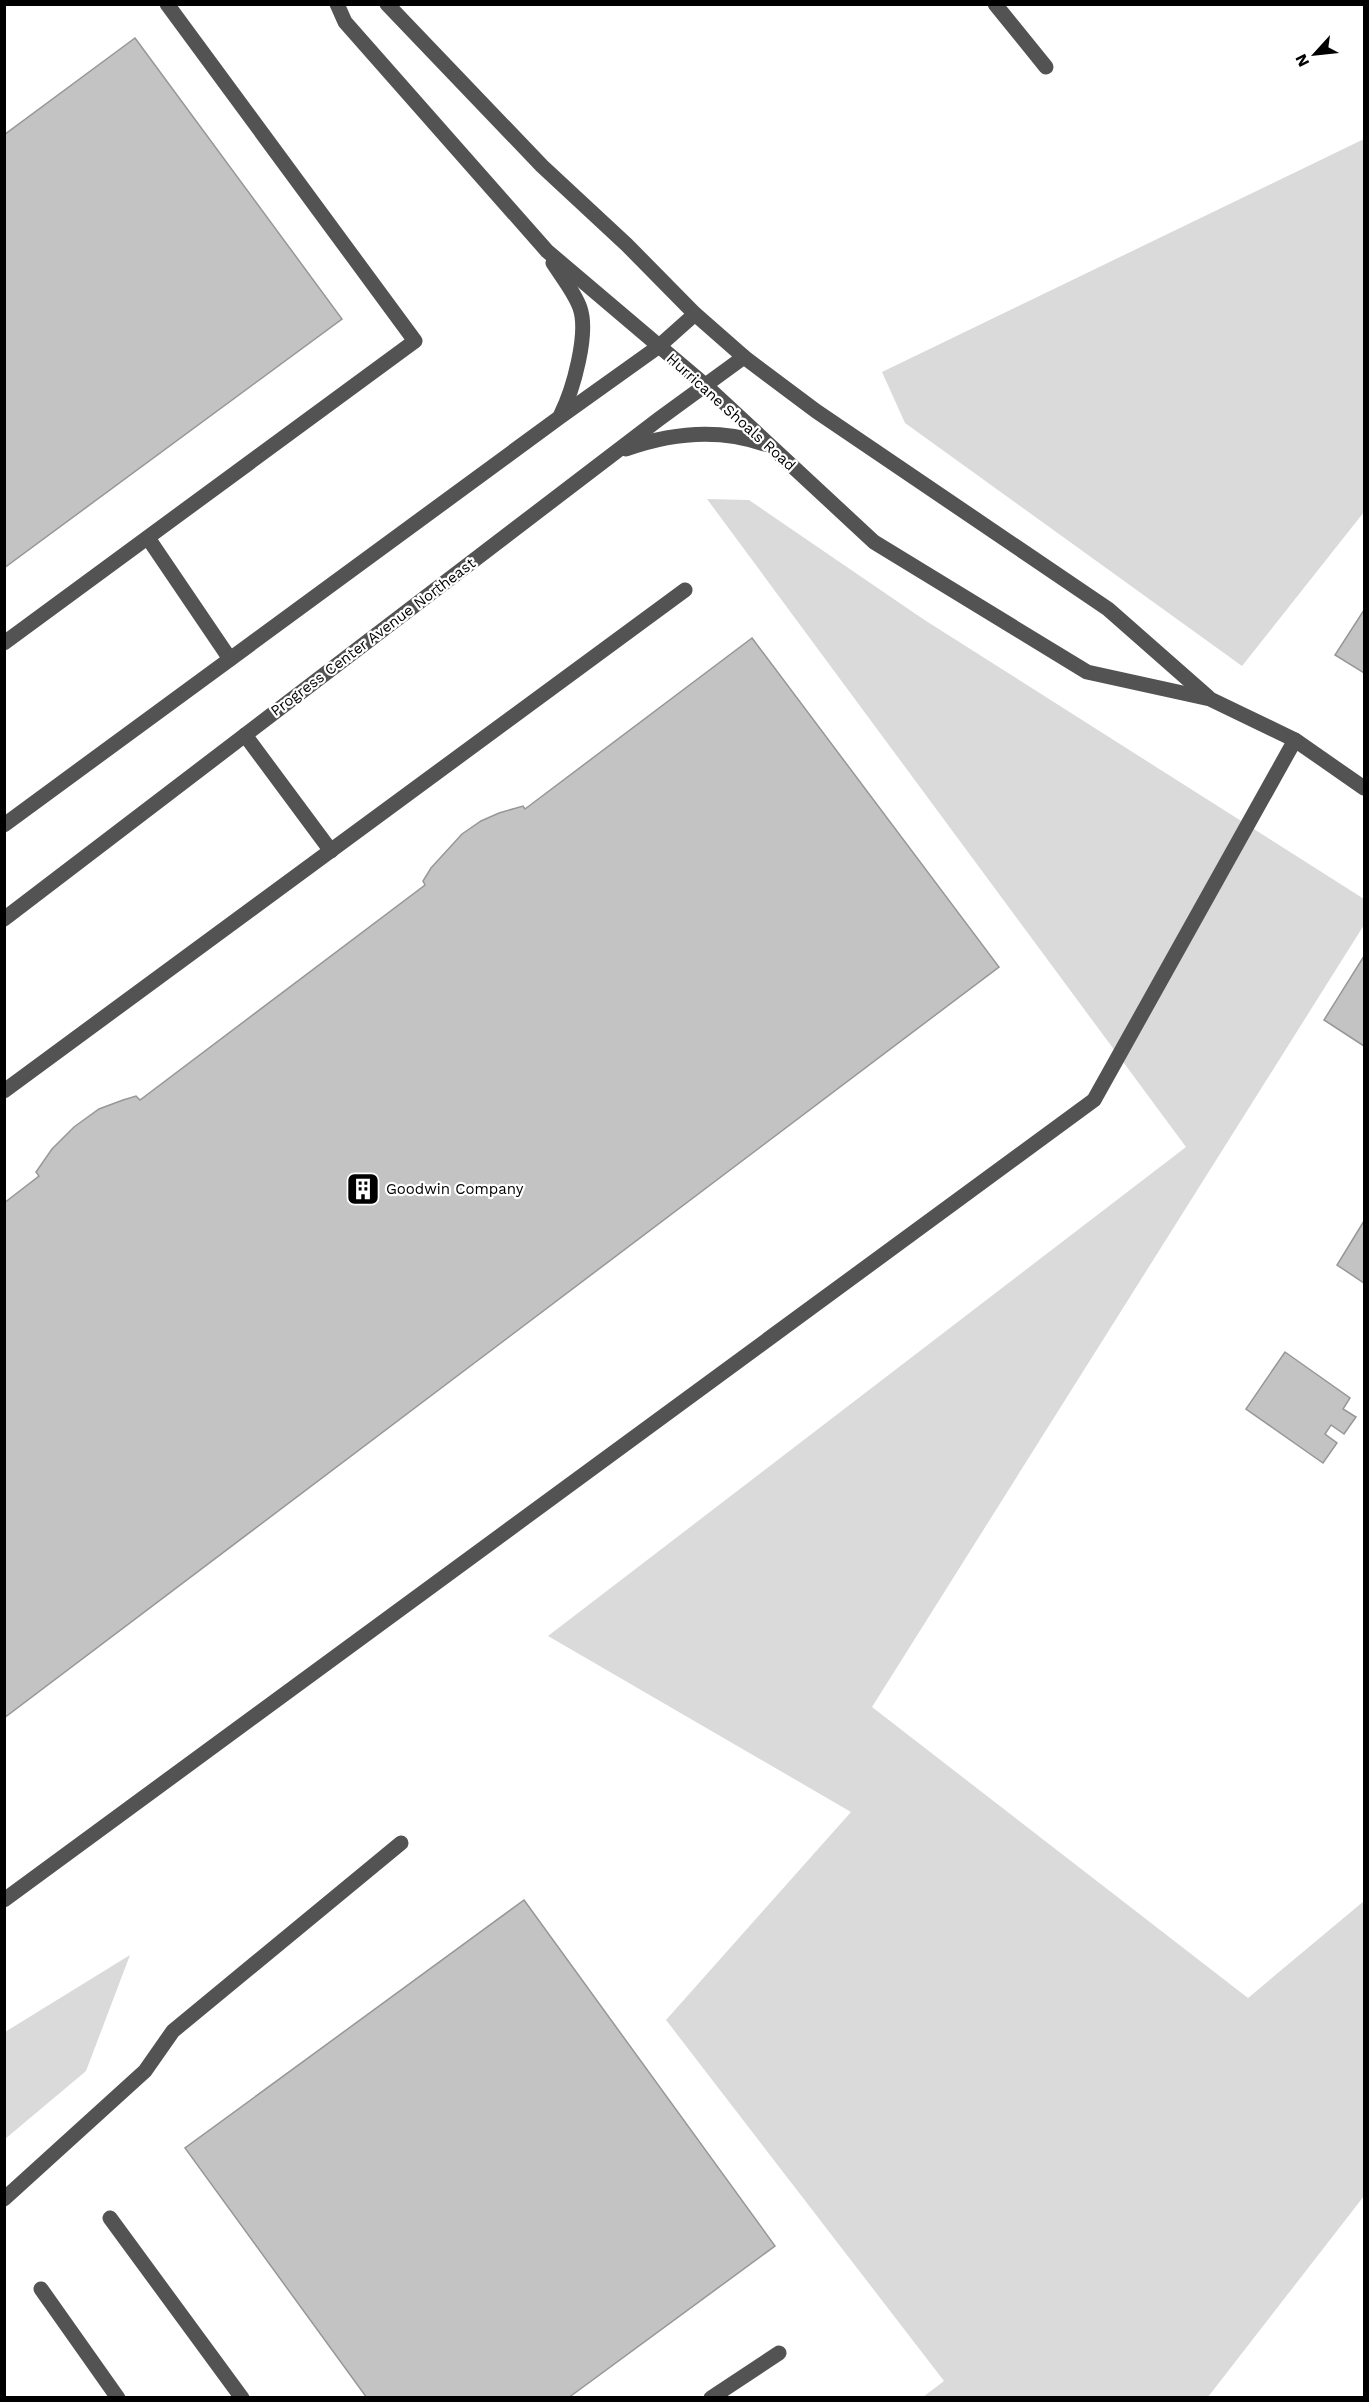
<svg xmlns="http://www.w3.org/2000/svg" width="1369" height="2402" viewBox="0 0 1369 2402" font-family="'Work Sans',sans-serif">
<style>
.green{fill:#dadada}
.building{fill:#c3c3c3;stroke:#979797;stroke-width:1.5}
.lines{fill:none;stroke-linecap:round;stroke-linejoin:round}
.minor{stroke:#535353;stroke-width:15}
.labels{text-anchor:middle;stroke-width:4.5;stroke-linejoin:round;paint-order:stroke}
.street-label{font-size:15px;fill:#000;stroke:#fff}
.poi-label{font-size:15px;fill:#000;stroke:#fff;text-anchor:start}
</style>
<rect width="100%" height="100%" fill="#fff"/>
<g class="green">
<polygon points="1364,139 1364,512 1242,666 905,423 882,372"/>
<polygon points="707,499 749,500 923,619 1364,899 1364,925 872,1707 1248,1998 1364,1901 1364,2196 1208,2397 923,2397 944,2381 666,2020 851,1812 548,1636 1186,1147"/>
<polygon points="130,1955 86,2071 5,2139 5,2032"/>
</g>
<g class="building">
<polygon points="135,38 342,319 4,568 4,135"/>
<polygon points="1364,610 1364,673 1335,655"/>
<polygon points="752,638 999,967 4,1718 4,1203 39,1176 36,1172 52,1149 74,1127 99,1109 123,1100 136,1096 140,1100 425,885 423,881 431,868 462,834 481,821 499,813 523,806 525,809"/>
<polygon points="1364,956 1364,1046 1324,1020"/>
<polygon points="1364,1221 1364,1283 1337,1265"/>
<polygon points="1285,1352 1350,1398 1343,1409 1356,1417 1344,1434 1331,1425 1325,1434 1337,1443 1323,1463 1246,1409"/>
<polygon points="524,1900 775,2246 568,2398 367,2398 185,2148"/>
</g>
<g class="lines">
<g class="minor">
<polyline points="337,4 345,22 547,251 705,385 874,542 1087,672 1210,699 1295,740 1364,788"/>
<polyline points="387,4 542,166 627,245 695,314 744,357 816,411 1108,609 1208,697"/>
<polyline points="995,4 1046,67"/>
<path d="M553 263C562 277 575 293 580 308 589 334 573 390 561 414"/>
<path d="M626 449C671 433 718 428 764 444"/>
<polyline points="148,538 230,659"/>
<polyline points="4,643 415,341 167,4"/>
<polyline points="245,735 331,851"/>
<polyline points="4,825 560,417 658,347 695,314"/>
<polyline points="4,919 659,419 744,357"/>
<polyline points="4,1091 685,590"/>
<polyline points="4,1900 1094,1100 1295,740"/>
<polyline points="4,2199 145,2071 173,2031 401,1843"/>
<polyline points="110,2218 242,2398"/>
<polyline points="41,2289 118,2398"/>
<polyline points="711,2398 779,2353"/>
</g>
</g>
<defs>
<symbol id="building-square" viewBox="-11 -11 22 22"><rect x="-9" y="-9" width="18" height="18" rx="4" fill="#000" stroke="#fff"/><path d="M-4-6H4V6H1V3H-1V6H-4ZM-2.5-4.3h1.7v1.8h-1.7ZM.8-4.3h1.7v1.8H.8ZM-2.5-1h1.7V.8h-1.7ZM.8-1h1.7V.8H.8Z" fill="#fff"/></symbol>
</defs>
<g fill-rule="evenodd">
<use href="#building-square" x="344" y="1170" width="38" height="38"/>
</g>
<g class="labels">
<g class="street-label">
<text transform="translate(731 412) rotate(42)" y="5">Hurricane Shoals Road</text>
<text transform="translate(373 637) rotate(-37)" y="5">Progress Center Avenue Northeast</text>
</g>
<g class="poi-label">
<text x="386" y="1194">Goodwin Company</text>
</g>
</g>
<rect width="1369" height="2402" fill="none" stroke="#000000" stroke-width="12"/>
<g transform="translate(1315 54) rotate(243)" stroke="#ffffff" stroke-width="4.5" paint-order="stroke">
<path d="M0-4.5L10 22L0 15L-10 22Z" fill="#000000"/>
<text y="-9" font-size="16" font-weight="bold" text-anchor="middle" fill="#000000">N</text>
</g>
</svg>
